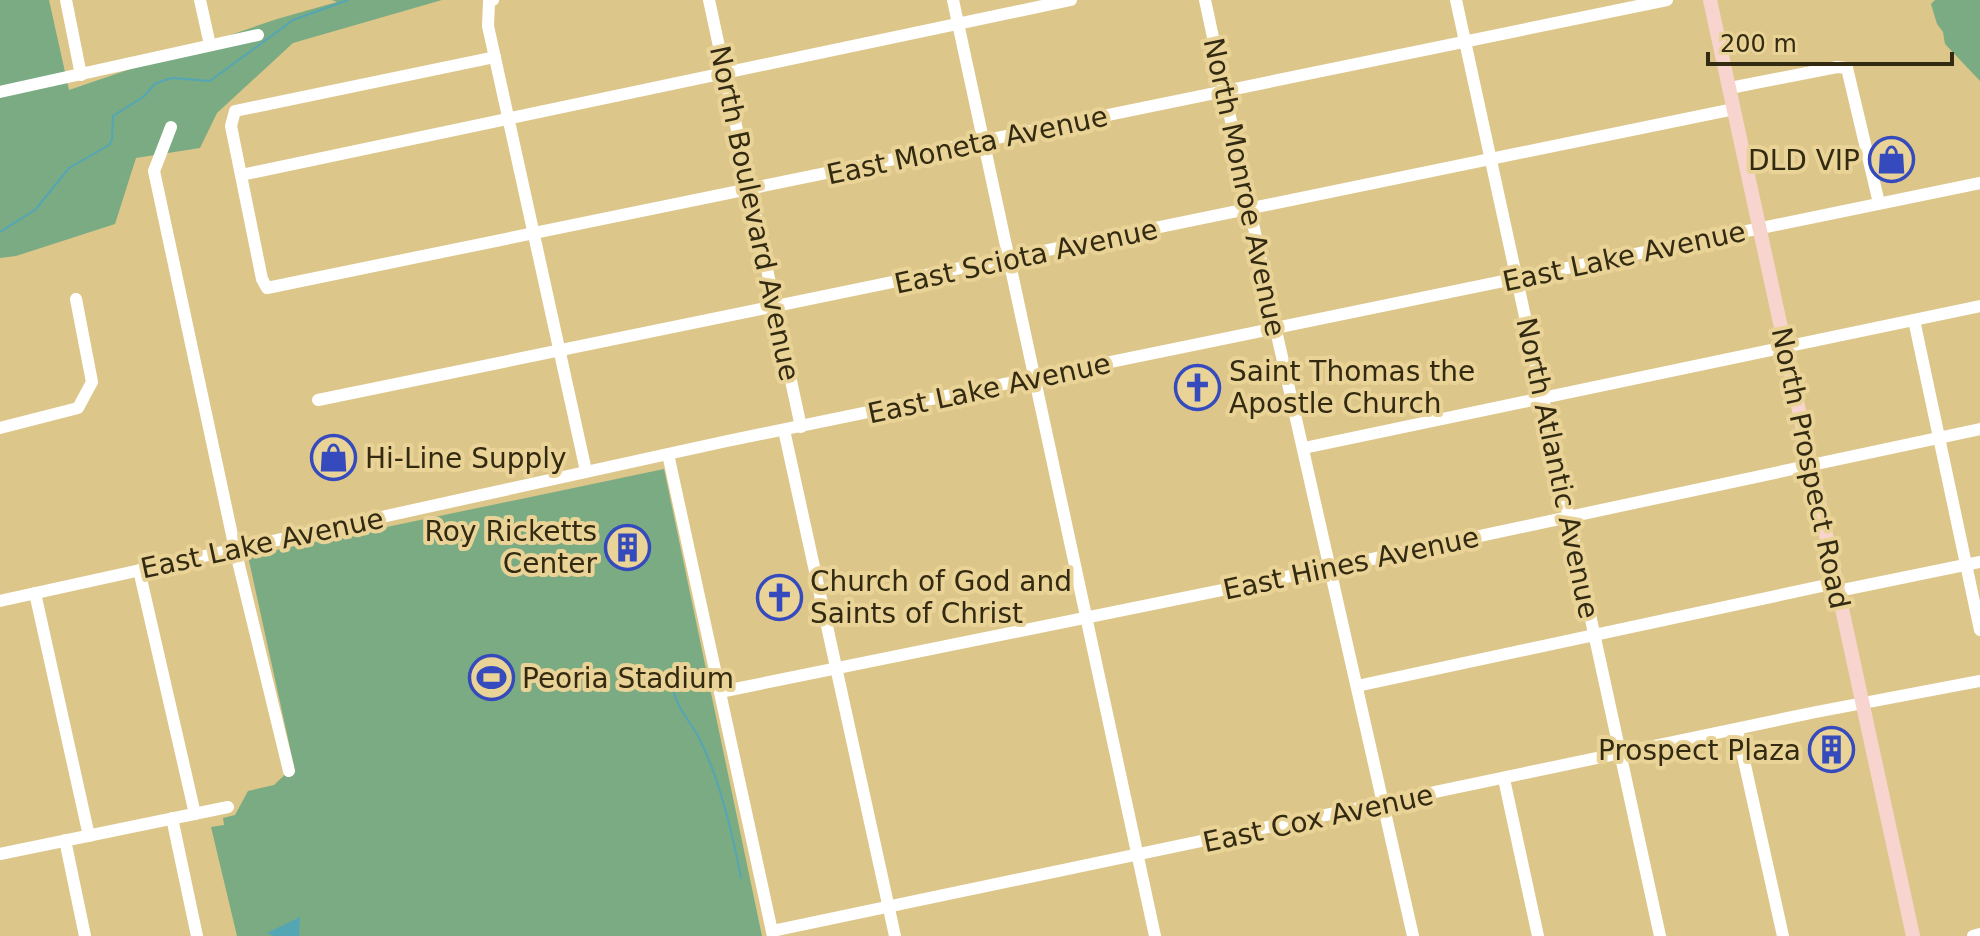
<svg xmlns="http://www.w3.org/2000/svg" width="1980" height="936" viewBox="0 0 1980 936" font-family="'DejaVu Sans',sans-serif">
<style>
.green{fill:#7aab83}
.water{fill:#55a6b4}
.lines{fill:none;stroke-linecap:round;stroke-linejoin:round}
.stream{stroke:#55a6b4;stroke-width:2}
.minor{stroke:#fff;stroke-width:12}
.major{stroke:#f7d4ce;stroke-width:14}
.labels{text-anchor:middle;stroke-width:8;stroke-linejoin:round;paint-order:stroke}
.street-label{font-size:28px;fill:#332a12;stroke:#ead397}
.poi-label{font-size:28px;fill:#332a12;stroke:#ead397;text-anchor:start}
</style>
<rect width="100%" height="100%" fill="#ddc68a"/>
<g class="green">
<polygon points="0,0 49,0 69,90 277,19 337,2 332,0 442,0 293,43 217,113 200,148 136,158 115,224 16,256 0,258"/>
<polygon points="1935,0 1980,0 1980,81 1945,44 1943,32 1937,24 1931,4"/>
<polygon points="664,469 762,936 237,936 211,827 224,825 223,818 235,815 248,791 274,785 294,766 248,556"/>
</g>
<polygon class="water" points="300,917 299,936 273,936 267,933"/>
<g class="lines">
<g class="stream">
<polyline points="0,232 35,210 69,168 109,145 112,140 113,116 143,97 155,84 165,80 172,78 210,81 293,20 348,0"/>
<path d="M673 690C678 710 691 722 700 740 719 778 733 836 741 878"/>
</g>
<g class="minor">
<polyline points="66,0 81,75"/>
<polyline points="200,0 210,45"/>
<polyline points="493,0 489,2 488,26 586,471"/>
<polyline points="709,0 801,427"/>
<polyline points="953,0 1155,936"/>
<polyline points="1205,0 1275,326 1413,936"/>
<polyline points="1456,0 1660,936"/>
<polyline points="495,57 235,111 231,126 262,279 267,288 1667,0"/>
<polyline points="1730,88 1837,67 1847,68 1879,203"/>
<polyline points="0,92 258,35"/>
<polyline points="171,127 154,171 235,549 289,771"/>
<polyline points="241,175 1071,0"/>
<polyline points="1914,320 1980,630"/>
<polyline points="318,400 1734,109"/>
<polyline points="0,428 78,408 92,382 76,299"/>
<polyline points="784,430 895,936"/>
<polyline points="1304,448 1980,306"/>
<polyline points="668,454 773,936"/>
<polyline points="139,570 195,814"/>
<polyline points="1838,591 1980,562"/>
<polyline points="35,593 89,836"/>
<polyline points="0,601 727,441 1980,183"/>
<polyline points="1357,686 1836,583"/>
<polyline points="720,692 1330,568 1980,429"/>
<polyline points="1737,729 1783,936"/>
<polyline points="1504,779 1538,936"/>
<polyline points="172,818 197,936"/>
<polyline points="65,840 85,936"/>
<polyline points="0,854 228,807"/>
<polyline points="772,931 1816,712 1980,681"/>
<polyline points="1973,936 1980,934"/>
</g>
<polyline class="major" points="1710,0 1913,936"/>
</g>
<defs>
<symbol id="shop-ring" viewBox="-11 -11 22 22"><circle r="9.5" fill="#ead397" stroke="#354bbd" stroke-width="1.5"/><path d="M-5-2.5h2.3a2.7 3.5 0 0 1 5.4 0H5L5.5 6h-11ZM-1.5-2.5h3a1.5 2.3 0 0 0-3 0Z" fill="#354bbd"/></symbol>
<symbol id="church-ring" viewBox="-11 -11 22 22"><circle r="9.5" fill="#ead397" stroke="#354bbd" stroke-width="1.5"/><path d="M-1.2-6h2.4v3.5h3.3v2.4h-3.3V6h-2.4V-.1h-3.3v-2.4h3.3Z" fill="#354bbd"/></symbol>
<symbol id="building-ring" viewBox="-11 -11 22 22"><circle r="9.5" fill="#ead397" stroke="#354bbd" stroke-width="1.5"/><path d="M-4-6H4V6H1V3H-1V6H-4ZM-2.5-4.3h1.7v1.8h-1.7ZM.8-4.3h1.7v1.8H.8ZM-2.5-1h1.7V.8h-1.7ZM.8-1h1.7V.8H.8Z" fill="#354bbd"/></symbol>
<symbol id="stadium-ring" viewBox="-11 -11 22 22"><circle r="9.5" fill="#ead397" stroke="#354bbd" stroke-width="1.5"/><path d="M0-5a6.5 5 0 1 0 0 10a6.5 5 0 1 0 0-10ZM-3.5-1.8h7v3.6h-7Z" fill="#354bbd"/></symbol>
</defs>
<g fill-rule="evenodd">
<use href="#shop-ring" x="1866" y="134" width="51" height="51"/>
<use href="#church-ring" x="1172" y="362" width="51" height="51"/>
<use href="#shop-ring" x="308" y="432" width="51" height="51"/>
<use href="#building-ring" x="602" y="522" width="51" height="51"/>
<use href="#church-ring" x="754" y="572" width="51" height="51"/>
<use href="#stadium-ring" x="466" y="652" width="51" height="51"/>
<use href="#building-ring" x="1806" y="724" width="51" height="51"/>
</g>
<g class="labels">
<g class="street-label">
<text transform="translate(967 145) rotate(-12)" y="10">East Moneta Avenue</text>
<text transform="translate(1245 187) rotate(78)" y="10">North Monroe Avenue</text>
<text transform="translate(755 213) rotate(78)" y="10">North Boulevard Avenue</text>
<text transform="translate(1026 256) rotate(-12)" y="10">East Sciota Avenue</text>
<text transform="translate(1624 256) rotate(-12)" y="10">East Lake Avenue</text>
<text transform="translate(989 388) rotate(-12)" y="10">East Lake Avenue</text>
<text transform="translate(1558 468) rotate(78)" y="10">North Atlantic Avenue</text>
<text transform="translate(1811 468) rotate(78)" y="10">North Prospect Road</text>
<text transform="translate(262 543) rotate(-12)" y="10">East Lake Avenue</text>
<text transform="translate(1351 563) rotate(-12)" y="10">East Hines Avenue</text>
<text transform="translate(1318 818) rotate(-12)" y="10">East Cox Avenue</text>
</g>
<g class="poi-label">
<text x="1860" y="170" text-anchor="end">DLD VIP</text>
<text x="1229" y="381">Saint Thomas the<tspan x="1229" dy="32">Apostle Church</tspan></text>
<text x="365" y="468">Hi-Line Supply</text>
<text x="597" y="541" text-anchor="end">Roy Ricketts<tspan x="597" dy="32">Center</tspan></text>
<text x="810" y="591">Church of God and<tspan x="810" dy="32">Saints of Christ</tspan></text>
<text x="522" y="688">Peoria Stadium</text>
<text x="1801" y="760" text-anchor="end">Prospect Plaza</text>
</g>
</g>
<path d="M1708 52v12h244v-12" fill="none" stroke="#332a12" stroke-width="4"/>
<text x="1720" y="52" font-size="24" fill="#332a12" stroke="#ead397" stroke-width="6" paint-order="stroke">200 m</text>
</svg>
